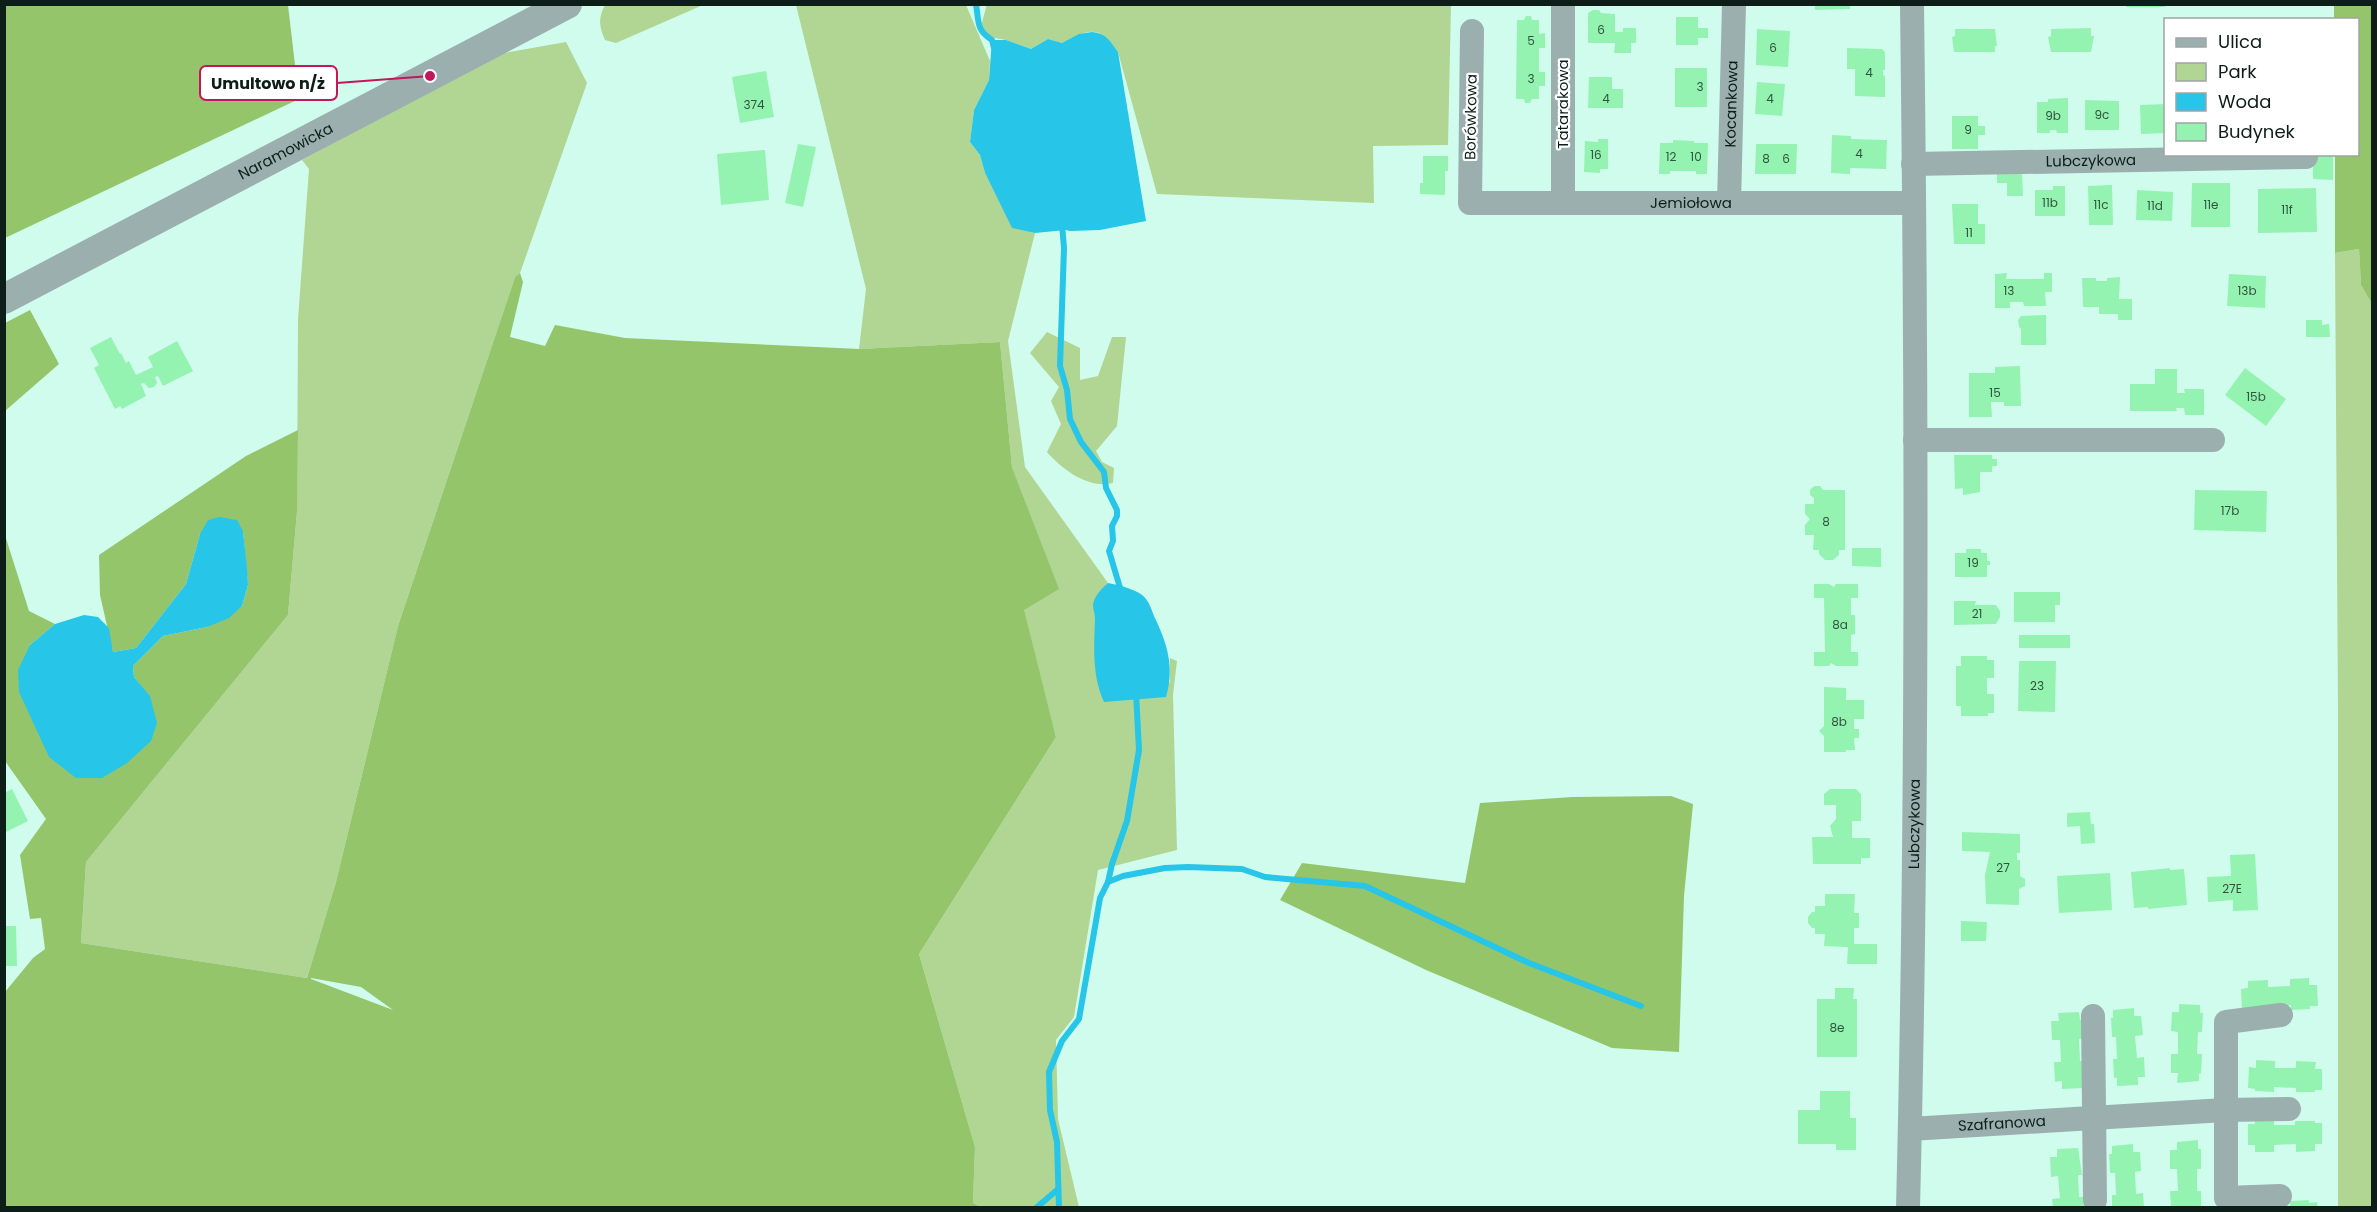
<svg xmlns="http://www.w3.org/2000/svg" width="2377" height="1212" viewBox="0 0 2377 1212" font-family="Poppins,sans-serif">
<style>
.green{fill:#b1d592}
.forest{fill:#95c56b;fill-rule:evenodd}
.water{fill:#27c5e7}
.lines{fill:none;stroke-linecap:round;stroke-linejoin:round}
.stream{stroke:#27c5e7;stroke-width:6}
.building{fill:#94f3b1}
.minor{stroke:#9bafaf;stroke-width:24}
.tertiary{stroke:#9bafaf;stroke-width:30}
.labels{text-anchor:middle;stroke-width:4.5;stroke-linejoin:round;paint-order:stroke}
.number-label{font-size:12px;fill:#2f533f}
.street-label{font-size:15px;fill:#0d1e19;stroke:#fff}
.leader{fill:none;stroke:#c2185b;stroke-width:2}
.callout-dot{fill:#c2185b;stroke:#fff;stroke-width:2}
.callout{fill:#fff;stroke:#c2185b;stroke-width:2}
.callout-label{font-size:16px;text-anchor:middle;font-weight:bold;fill:#0d1e19}
</style>
<rect width="100%" height="100%" fill="#d0fcee"/>
<g class="green">
<path d="M987 4 1451 5 1448 145 1373 146 1374 203 1157 194 1118 52C1099 24 1090 29 1062 43L1048 39 1031 49 1006 40 989 37 981 26Z"/>
<path d="M605 5V4L703 5 616 43 605 40C599 26 598 18 605 5Z"/>
<path d="M796 5H966L990 61 989 80 974 110 970 142 980 155 985 173 1012 227 1035 233 1008 341 1025 467 1108 583C1097 592 1092 601 1095 616L1170 683V658L1177 661 1173 695 1177 850 1098 870 1074 1017 1056 1040 1058 1119 1079 1207 980 1208 973 1203 975 1147 919 954 1056 737 1023 610 1058 588 1012 467 1000 342 859 349 866 289Z"/>
<polygon points="566,42 587,83 520,273 515,277 398,626 336,882 307,978 81,943 86,862 288,615 297,512 298,319 309,169 302,160 498,54"/>
<polygon points="2359,249 2361,285 2372,304 2372,1208 2338,1207 2338,709 2335,253"/>
<path d="M1047 332 1080 348V380L1098 376 1112 337H1126L1117 426 1096 451 1102 462 1114 468 1113 483C1088 489 1063 470 1047 452L1061 424 1051 401 1059 387 1030 353Z"/>
</g>
<g class="forest">
<polygon points="4,5 288,5 299,99 5,238"/>
<polygon points="2334,5 2372,5 2372,304 2361,285 2359,249 2335,253 2335,155 2358,154 2358,20 2334,19"/>
<path d="M520 273 523 282 510 337 545 346 555 325 625 338 859 349 1000 342 1012 467 1059 589 1024 610 1056 737 919 954 975 1147 973 1203 980 1207H5V992L33 958 45 949 41 918 30 919 20 855 46 819 5 761 4 532 29 611 55 624 30 645 150 697 134 677 133 666 163 636 207 627 242 606 248 585 243 531 200 534 186 584 136 648 113 652 100 595 99 555 246 456 298 430 297 512 288 615 86 862 81 943 307 978 336 882 398 626 515 277ZM311 978 361 987 393 1010 311 979Z"/>
<polygon points="30,310 59,364 5,411 5,323"/>
<polygon points="1671,796 1693,804 1684,896 1679,1052 1612,1048 1426,970 1280,900 1302,863 1465,883 1480,803 1572,797"/>
</g>
<g class="water">
<path d="M1092 32C1106 33 1110 41 1118 52L1146 221 1100 230 1070 231 1066 230 1035 233 1012 228 985 173 980 155 970 142 974 110 989 80 992 40H1006L1031 49 1048 39 1062 43 1079 34Z"/>
<polygon points="219,517 237,520 243,531 247,568 248,585 242,606 229,618 207,627 163,636 133,666 134,677 150,696 157,723 151,741 127,763 102,778 76,778 49,757 19,692 18,670 30,645 55,624 84,615 98,617 109,628 113,652 136,648 186,584 200,534 208,520"/>
<path d="M1108 583C1119 585 1140 590 1146 599 1150 604 1152 611 1154 616 1167 643 1175 667 1166 697L1104 702C1092 675 1094 648 1095 619 1095 614 1093 610 1093 605 1094 596 1102 588 1108 583Z"/>
</g>
<g class="lines">
<g class="stream">
<path d="M976 4C979 22 976 30 992 40L994 48"/>
<polyline points="1062,224 1064,248 1060,366 1067,390 1070,419 1081,442 1104,472 1106,488 1117,510 1117,516 1112,526 1113,541 1109,551 1121,591"/>
<polyline points="1108,882 1123,876 1165,868 1188,867 1242,869 1265,877 1365,886 1529,963 1641,1006"/>
<polyline points="1036,1208 1057,1190"/>
<polyline points="1059,1208 1057,1142 1050,1110 1049,1072 1062,1041 1079,1019 1100,898 1108,882 1112,864 1127,821 1139,750 1136,693"/>
</g>
</g>
<g class="building">
<polygon points="1815,4 1850,4 1850,9 1815,10"/>
<rect x="2126" y="4" width="39" height="3"/>
<polygon points="1593,10 1599,10 1601,13 1615,14 1615,32 1623,32 1623,28 1636,28 1636,43 1631,43 1631,53 1614,53 1615,43 1588,43 1588,13"/>
<polygon points="1526,16 1531,16 1532,20 1539,20 1539,34 1545,33 1545,48 1539,48 1539,72 1545,72 1545,86 1539,86 1539,99 1532,99 1530,103 1525,103 1524,99 1516,99 1517,20 1524,20"/>
<polygon points="1676,17 1698,17 1698,28 1708,28 1708,38 1698,38 1698,45 1676,45"/>
<polygon points="2091,28 2091,36 2094,36 2091,52 2051,52 2048,37 2051,36 2051,29"/>
<polygon points="1757,29 1790,31 1788,67 1756,65"/>
<polygon points="1955,29 1995,29 1997,46 1995,46 1995,52 1954,52 1952,37 1955,36"/>
<polygon points="1847,48 1882,49 1885,52 1885,70 1883,70 1883,75 1885,76 1885,97 1855,96 1855,69 1847,69"/>
<rect x="1675" y="68" width="32" height="39"/>
<polygon points="766,71 774,117 740,123 732,77"/>
<polygon points="1589,77 1612,77 1612,89 1623,89 1623,108 1588,108"/>
<polygon points="1757,82 1785,84 1782,116 1755,114"/>
<polygon points="2068,98 2068,133 2057,133 2056,130 2050,130 2050,133 2037,133 2037,102 2048,102 2048,99"/>
<polygon points="2085,100 2119,101 2119,130 2085,130"/>
<polygon points="2166,104 2166,133 2141,134 2140,105"/>
<polygon points="1952,116 1978,116 1978,126 1985,126 1985,135 1978,135 1978,149 1952,149"/>
<polygon points="1832,135 1851,136 1851,139 1887,140 1886,169 1850,168 1850,174 1831,173"/>
<polygon points="1598,139 1608,139 1608,169 1600,169 1600,173 1584,172 1585,141 1598,142"/>
<polygon points="1673,140 1694,141 1694,143 1708,143 1707,174 1696,174 1696,171 1670,171 1670,174 1659,174 1660,143 1673,143"/>
<polygon points="798,144 816,147 803,207 785,203"/>
<polygon points="1756,144 1797,144 1796,174 1755,174"/>
<polygon points="765,150 769,200 721,205 717,154"/>
<polygon points="2313,154 2333,154 2333,180 2313,179"/>
<polygon points="1423,156 1448,156 1448,171 1445,171 1445,195 1420,194 1420,183 1423,183"/>
<polygon points="1997,173 2022,173 2023,196 2007,196 2007,183 1997,183"/>
<polygon points="2192,183 2230,183 2230,227 2191,227"/>
<polygon points="2112,185 2113,225 2089,225 2088,186"/>
<polygon points="2053,186 2065,186 2065,216 2035,216 2035,190 2053,190"/>
<polygon points="2316,188 2317,232 2258,233 2258,189"/>
<polygon points="2137,190 2173,192 2172,221 2136,220"/>
<polygon points="1952,204 1978,204 1978,224 1985,224 1985,244 1954,244"/>
<polygon points="2007,273 2006,279 2044,279 2044,273 2052,273 2052,292 2045,292 2046,306 2024,306 2023,302 2010,302 2010,308 1995,308 1995,274"/>
<polygon points="2229,274 2266,276 2265,308 2227,306"/>
<polygon points="2120,277 2119,299 2132,299 2132,320 2118,320 2118,314 2099,314 2099,307 2083,307 2082,278 2096,278 2096,281 2107,281 2107,278"/>
<polygon points="2046,315 2046,345 2021,345 2021,329 2019,327 2018,320 2021,316"/>
<polygon points="2306,320 2322,320 2322,325 2329,324 2330,337 2306,337"/>
<polygon points="111,337 120,354 121,353 126,363 129,361 136,375 153,367 148,357 177,341 193,371 163,386 158,376 155,377 157,383 154,387 149,388 144,383 141,384 146,396 122,409 120,406 115,409 94,368 99,365 90,348"/>
<polygon points="2020,366 2021,406 2004,406 2004,402 1991,402 1992,417 1969,417 1969,373 1995,373 1995,367"/>
<polygon points="2245,368 2286,399 2266,426 2225,395"/>
<polygon points="2155,369 2177,369 2177,393 2185,393 2184,389 2204,389 2204,415 2185,415 2184,408 2176,408 2177,411 2130,411 2130,384 2155,384"/>
<polygon points="1954,455 1992,455 1992,459 1997,459 1997,466 1992,466 1992,472 1980,472 1980,492 1963,495 1963,488 1955,489"/>
<polygon points="1814,486 1820,486 1823,490 1845,490 1845,550 1839,550 1839,555 1833,560 1825,560 1819,554 1819,550 1813,550 1814,535 1805,535 1805,525 1810,519 1805,514 1805,504 1814,504 1814,498 1810,495 1810,490"/>
<polygon points="2195,490 2267,491 2266,532 2194,530"/>
<polygon points="1852,548 1881,548 1881,567 1852,566"/>
<polygon points="1966,549 1981,549 1981,553 1987,553 1987,561 1990,561 1990,565 1987,565 1987,577 1955,577 1955,553 1966,553"/>
<polygon points="1814,584 1829,584 1834,587 1836,584 1858,584 1858,598 1851,598 1851,615 1855,615 1855,634 1851,635 1851,652 1858,652 1858,666 1836,666 1831,663 1829,666 1814,666 1814,652 1825,652 1824,598 1814,598"/>
<polygon points="2014,592 2060,592 2060,605 2055,605 2055,622 2014,622"/>
<polygon points="1954,601 1976,601 1975,605 1996,605 2000,611 2000,617 1996,624 1954,625"/>
<rect x="2019" y="635" width="51" height="13"/>
<polygon points="1961,656 1987,656 1987,660 1994,660 1994,678 1987,678 1987,694 1994,694 1994,713 1988,713 1988,716 1961,716 1961,706 1956,706 1956,666 1961,666"/>
<polygon points="2019,661 2056,661 2055,712 2018,711"/>
<polygon points="1824,687 1846,688 1846,700 1864,700 1864,719 1854,719 1854,729 1859,729 1859,738 1854,738 1855,750 1846,750 1846,752 1824,752 1824,736 1819,731 1824,726"/>
<polygon points="12,789 28,821 4,833 4,793"/>
<polygon points="1830,789 1856,789 1861,794 1861,821 1852,821 1852,838 1870,838 1870,858 1861,858 1861,864 1813,864 1812,837 1833,837 1830,826 1836,819 1836,805 1824,805 1824,794"/>
<polygon points="2090,812 2091,824 2094,824 2095,843 2081,844 2080,826 2067,827 2067,813"/>
<polygon points="1962,832 2020,834 2020,853 2017,853 2017,860 2020,860 2020,876 2025,879 2025,886 2019,889 2019,905 1986,904 1985,875 1990,852 1962,851"/>
<polygon points="2255,854 2258,910 2233,911 2233,900 2208,902 2207,877 2231,876 2230,855"/>
<polygon points="2170,868 2170,870 2184,869 2187,905 2148,909 2148,907 2134,908 2131,872"/>
<polygon points="2110,873 2112,910 2059,913 2057,876"/>
<polygon points="1825,894 1855,894 1854,913 1859,913 1859,928 1854,928 1854,944 1877,944 1877,964 1847,964 1848,947 1824,946 1825,934 1815,934 1815,928 1812,928 1808,923 1808,917 1812,912 1815,912 1815,906 1825,906"/>
<polygon points="1961,921 1987,922 1986,941 1961,941"/>
<polygon points="4,926 16,926 17,966 4,966"/>
<polygon points="2309,978 2309,985 2317,985 2318,1006 2310,1006 2310,1009 2291,1010 2291,1005 2242,1010 2241,989 2248,988 2248,981 2268,980 2268,987 2290,986 2290,979"/>
<polygon points="1835,988 1854,988 1853,999 1857,999 1857,1057 1817,1057 1817,999 1835,999"/>
<polygon points="2179,1004 2200,1005 2200,1013 2203,1013 2202,1032 2198,1032 2197,1054 2202,1054 2201,1074 2199,1073 2199,1081 2177,1083 2178,1073 2171,1073 2171,1054 2178,1054 2178,1032 2171,1031 2172,1012 2179,1012"/>
<polygon points="2134,1008 2134,1016 2141,1016 2143,1035 2135,1036 2137,1058 2144,1057 2145,1077 2138,1077 2138,1085 2117,1086 2117,1078 2114,1078 2113,1059 2117,1059 2116,1037 2112,1037 2111,1018 2113,1018 2113,1010"/>
<polygon points="2079,1012 2080,1020 2082,1019 2083,1039 2079,1039 2080,1061 2085,1061 2083,1088 2062,1089 2062,1081 2055,1082 2054,1062 2061,1062 2060,1040 2052,1040 2051,1021 2059,1021 2058,1013"/>
<polygon points="2256,1060 2275,1061 2275,1068 2296,1068 2296,1061 2316,1062 2315,1069 2322,1069 2322,1090 2315,1090 2315,1092 2296,1092 2296,1088 2274,1087 2274,1092 2255,1091 2255,1089 2248,1088 2249,1067 2256,1068"/>
<polygon points="1820,1091 1850,1091 1850,1118 1856,1118 1856,1150 1836,1150 1836,1144 1798,1144 1798,1110 1820,1110"/>
<polygon points="2255,1121 2274,1121 2274,1125 2295,1125 2295,1121 2315,1121 2315,1123 2322,1123 2322,1144 2315,1144 2315,1151 2296,1152 2296,1144 2274,1145 2274,1152 2255,1152 2255,1145 2248,1145 2248,1124 2255,1124"/>
<polygon points="2198,1140 2198,1149 2201,1149 2201,1169 2197,1169 2197,1191 2201,1191 2201,1208 2171,1208 2170,1191 2178,1191 2177,1169 2170,1169 2170,1150 2177,1150 2177,1142"/>
<polygon points="2133,1144 2133,1152 2140,1152 2141,1171 2135,1172 2136,1194 2143,1193 2144,1208 2112,1208 2112,1195 2116,1195 2115,1173 2110,1173 2109,1154 2112,1154 2112,1146"/>
<polygon points="2078,1148 2082,1175 2078,1175 2079,1197 2083,1197 2084,1208 2053,1208 2052,1199 2060,1198 2058,1176 2051,1177 2050,1157 2057,1157 2057,1149"/>
<polygon points="2309,1200 2309,1203 2317,1202 2318,1208 2290,1208 2290,1201"/>
</g>
<g class="lines">
<g class="minor">
<polyline points="1563,4 1563,203"/>
<path id="s1" d="M1472 31 1470 203H1913"/>
<path id="s2" d="M1913 164 2306 157"/>
<path id="s3" d="M1729 203 1734 4"/>
<polyline points="1915,440 2213,440"/>
<polyline points="2093,1016 2095,1200"/>
<path id="s4" d="M1910 1129 2225 1110 2289 1109"/>
<polyline points="2280,1196 2226,1198 2226,1022 2281,1015"/>
<path id="s5" d="M1908 1208C1918 807 1917 405 1912 4"/>
</g>
<path class="tertiary" id="s6" d="M4 299 567 4"/>
</g>
<g class="labels">
<g class="number-label">
<text x="1601" y="34">6</text>
<text x="1531" y="45">5</text>
<text x="1773" y="52">6</text>
<text x="1869" y="77">4</text>
<text x="1531" y="83">3</text>
<text x="1700" y="91">3</text>
<text x="1606" y="103">4</text>
<text x="1770" y="103">4</text>
<text x="754" y="109">374</text>
<text x="2102" y="119">9c</text>
<text x="2053" y="120">9b</text>
<text x="1968" y="134">9</text>
<text x="1859" y="158">4</text>
<text x="1596" y="159">16</text>
<text x="1671" y="161">12</text>
<text x="1696" y="161">10</text>
<text x="1766" y="163">8</text>
<text x="1786" y="163">6</text>
<text x="2050" y="207">11b</text>
<text x="2101" y="209">11c</text>
<text x="2211" y="209">11e</text>
<text x="2155" y="210">11d</text>
<text x="2287" y="214">11f</text>
<text x="1969" y="237">11</text>
<text x="2009" y="295">13</text>
<text x="2247" y="295">13b</text>
<text x="1995" y="397">15</text>
<text x="2256" y="401">15b</text>
<text x="2230" y="515">17b</text>
<text x="1826" y="526">8</text>
<text x="1973" y="567">19</text>
<text x="1977" y="618">21</text>
<text x="1840" y="629">8a</text>
<text x="2037" y="690">23</text>
<text x="1839" y="726">8b</text>
<text x="2003" y="872">27</text>
<text x="2232" y="893">27E</text>
<text x="1837" y="1032">8e</text>
</g>
<g class="street-label">
<text transform="translate(1563 104) rotate(-90)" y="5">Tatarakowa</text>
<text dy="5" stroke="none"><textPath href="#s3" startOffset="99">Kocankowa</textPath></text>
<text transform="translate(1471 117) rotate(-89)" y="5">Borówkowa</text>
<text dy="5" stroke="none"><textPath href="#s6" startOffset="318">Naramowicka</textPath></text>
<text dy="5" stroke="none"><textPath href="#s2" startOffset="178">Lubczykowa</textPath></text>
<text dy="5" stroke="none"><textPath href="#s1" startOffset="393">Jemiołowa</textPath></text>
<text dy="5" stroke="none"><textPath href="#s5" startOffset="384">Lubczykowa</textPath></text>
<text dy="5" stroke="none"><textPath href="#s4" startOffset="92">Szafranowa</textPath></text>
</g>
</g>
<path class="leader" d="M430 76L337 83"/>
<circle class="callout-dot" cx="430" cy="76" r="6"/>
<rect class="callout" x="200" y="66" width="137" height="34" rx="6"/>
<g class="callout-label">
<text x="268" y="89">Umultowo n/ż</text>
</g>
<rect width="2377" height="1212" fill="none" stroke="#0d1e19" stroke-width="12"/>
<rect x="2164" y="18" width="195" height="138" fill="#ffffff" stroke="#9ea5a3" stroke-width="1.5"/>
<rect x="2176" y="38" width="30" height="9" fill="#9bafaf" stroke="#9ea5a3" stroke-width="1.5"/>
<text x="2218" y="48" font-size="18" fill="#0d1e19">Ulica</text>
<rect x="2176" y="63" width="30" height="18" fill="#b1d592" stroke="#9ea5a3" stroke-width="1.5"/>
<text x="2218" y="78" font-size="18" fill="#0d1e19">Park</text>
<rect x="2176" y="93" width="30" height="18" fill="#27c5e7" stroke="#9ea5a3" stroke-width="1.5"/>
<text x="2218" y="108" font-size="18" fill="#0d1e19">Woda</text>
<rect x="2176" y="123" width="30" height="18" fill="#94f3b1" stroke="#9ea5a3" stroke-width="1.5"/>
<text x="2218" y="138" font-size="18" fill="#0d1e19">Budynek</text>
</svg>
